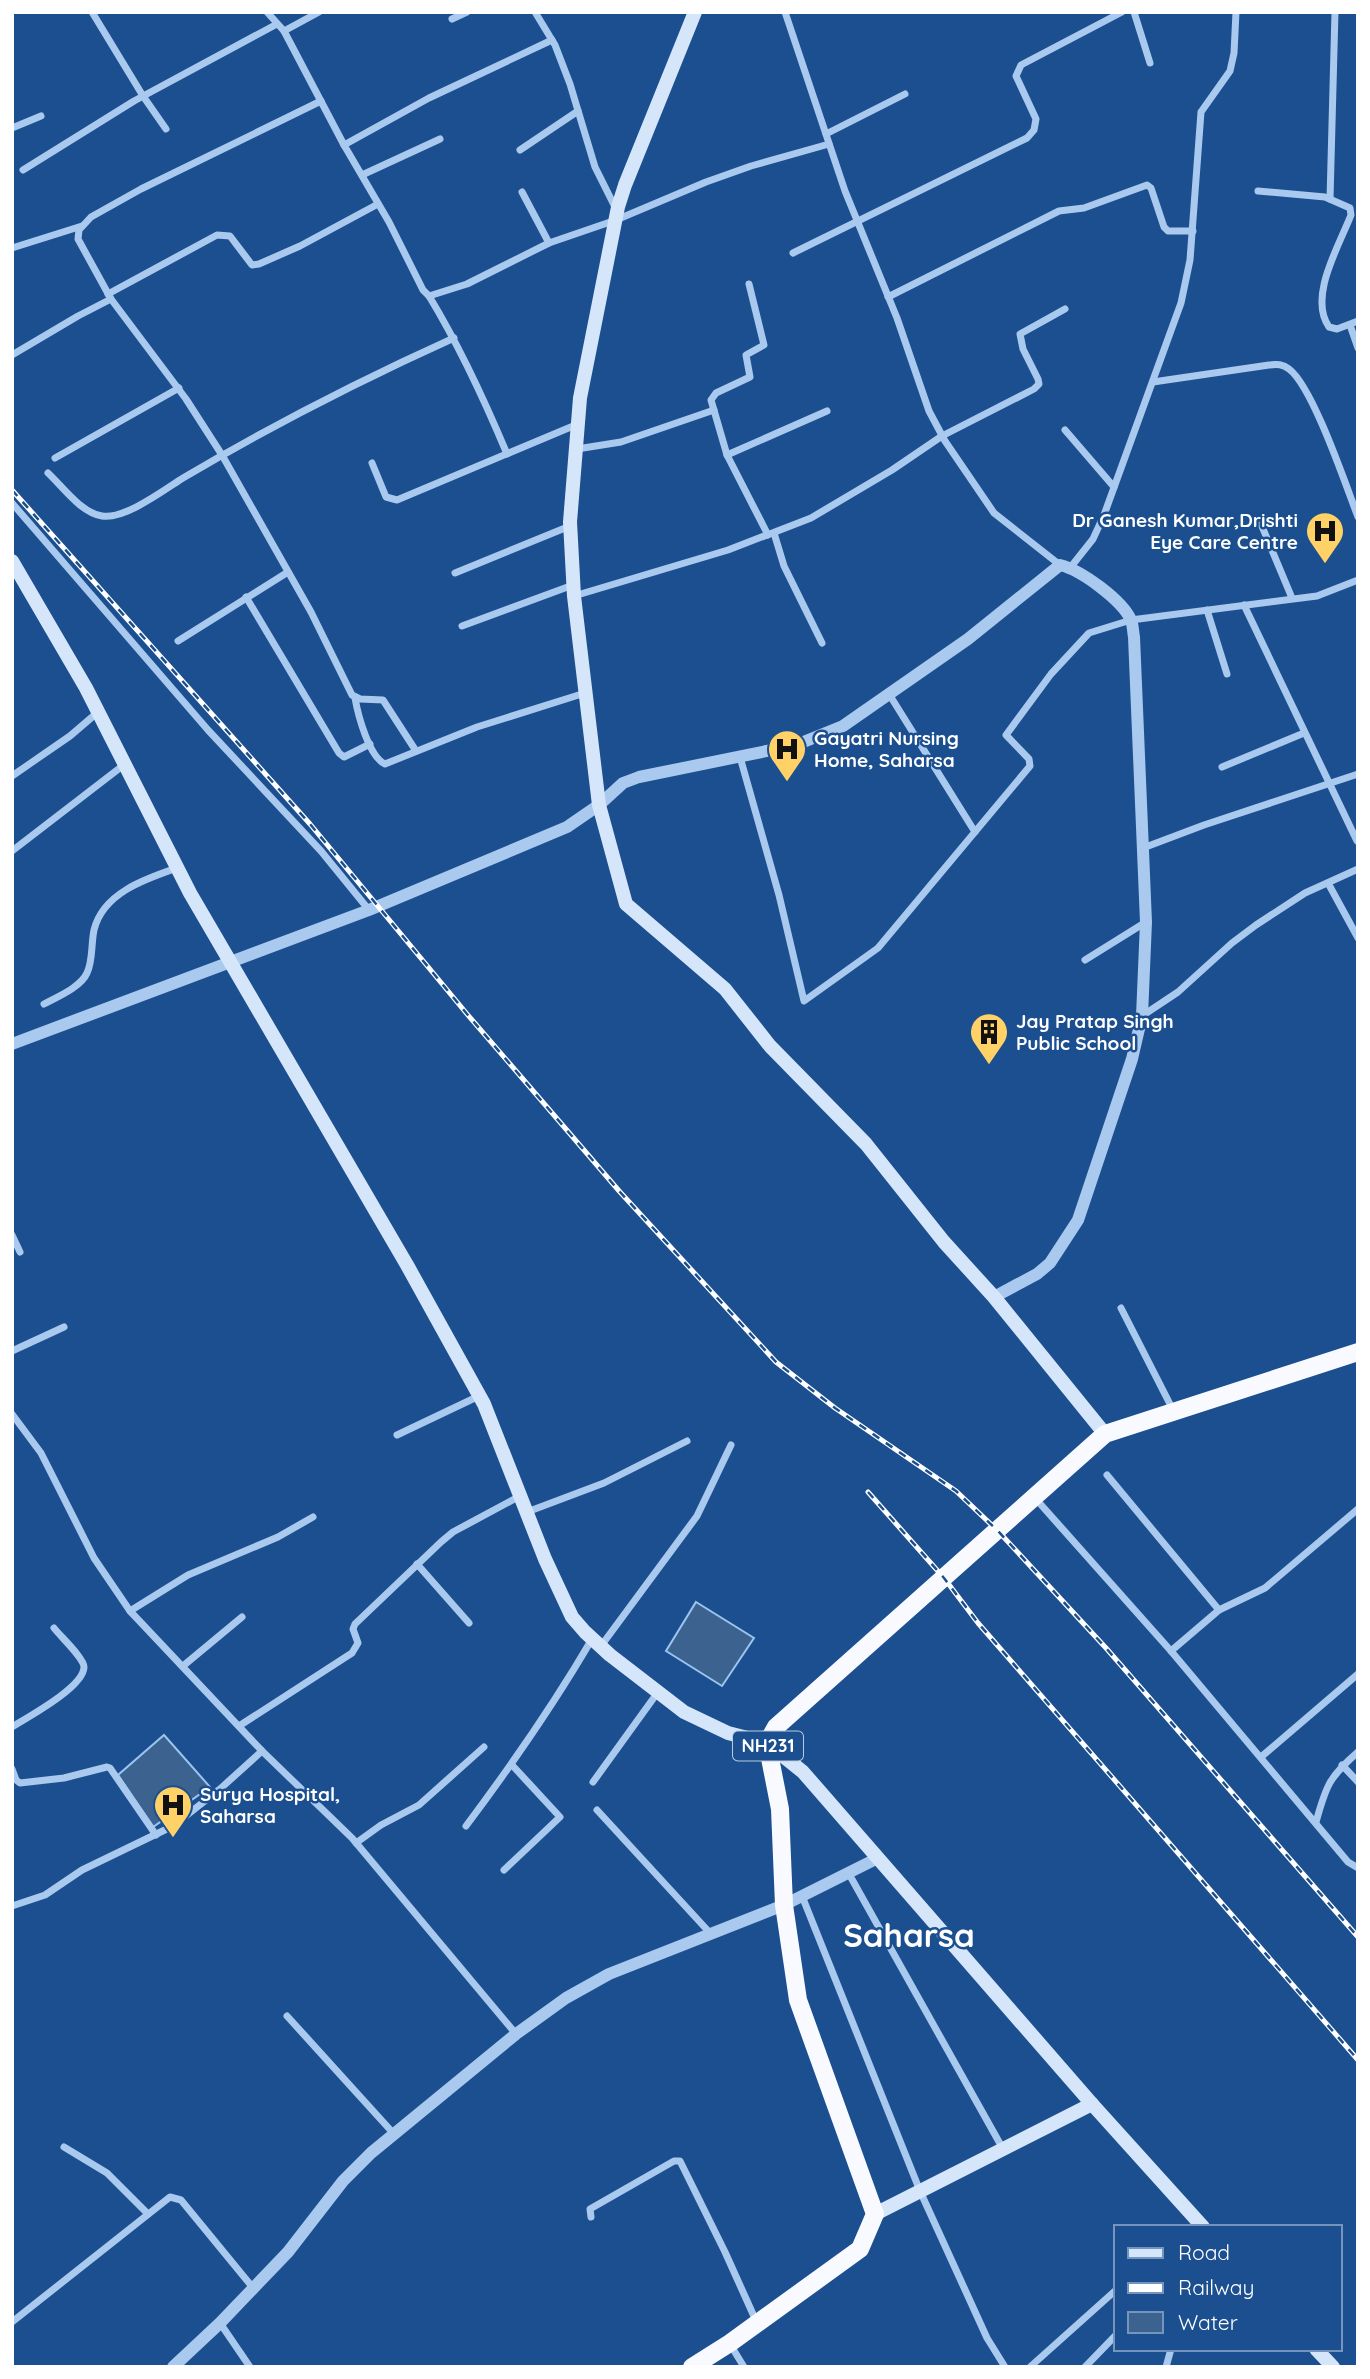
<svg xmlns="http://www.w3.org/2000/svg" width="1370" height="2379" viewBox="0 0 1370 2379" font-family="Quicksand,sans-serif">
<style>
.water{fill:#3c6290;stroke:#9cc4f0;stroke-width:2}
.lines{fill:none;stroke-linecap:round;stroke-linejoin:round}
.minor{stroke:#a9c9ee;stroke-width:7}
.tertiary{stroke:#a9c9ee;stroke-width:12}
.secondary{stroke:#d6e6fa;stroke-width:14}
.trunk{stroke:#f8faff;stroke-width:18}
.rail-casing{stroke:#fff;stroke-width:5}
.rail{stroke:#1b4f8f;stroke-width:2.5;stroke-dasharray:8;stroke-linecap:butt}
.labels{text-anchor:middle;stroke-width:5;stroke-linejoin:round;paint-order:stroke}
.shield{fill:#1b4f8f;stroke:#bbcadd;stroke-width:2}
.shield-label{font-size:18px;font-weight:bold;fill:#fff}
.poi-label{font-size:19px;font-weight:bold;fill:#fff;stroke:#1b4f8f;text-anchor:start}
.town-label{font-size:33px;font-weight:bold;fill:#fff;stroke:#1b4f8f}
</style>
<rect width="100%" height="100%" fill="#1b4f8f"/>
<g class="water">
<polygon points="696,1602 754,1638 722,1686 666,1651"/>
<polygon points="164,1735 210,1787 153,1827 118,1775"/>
</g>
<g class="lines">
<g class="minor">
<polyline points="92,12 143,96 166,129"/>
<polyline points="267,12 284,31 344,145 389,222 423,290 429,296 467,284 549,243 616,220 706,182 751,166 829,144"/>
<polyline points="535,12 555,45 570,84 595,167 615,207"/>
<polyline points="785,12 845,191 897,318 929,411 945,441 994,513 1060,565"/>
<polyline points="1134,12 1150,63"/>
<polyline points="452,19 467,12"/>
<polyline points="284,31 319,12"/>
<polyline points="321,101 141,189 91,217 79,230 78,239 111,299 186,399 222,455 311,612 352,695 360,699 383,700 416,751"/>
<polyline points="12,128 41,116"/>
<polyline points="826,134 905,94"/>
<polyline points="344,145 429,98 552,40"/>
<polyline points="520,150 578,111"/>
<polyline points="23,170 134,101 277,24"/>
<polyline points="362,175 440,139"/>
<path d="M1258 191 1325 197 1350 208 1351 215C1339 246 1308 297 1329 327L1337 329 1358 321"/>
<polyline points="522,192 549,243"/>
<polyline points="1330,199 1335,12"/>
<polyline points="12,248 82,226"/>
<polyline points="793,253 1027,138 1034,130 1036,119 1016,76 1021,65 1122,12"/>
<polyline points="749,284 764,345 746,355 750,377 716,393 711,400 727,455 768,535"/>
<polyline points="108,294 217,235 230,236 252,265 259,264 300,246 378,204"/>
<path d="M429 296C460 347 484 399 507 454"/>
<polyline points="888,297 1059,211 1084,208 1147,185 1151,188 1164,227 1168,231 1193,231"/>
<polyline points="1350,325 1358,348"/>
<polyline points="12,355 78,316 111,299"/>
<path d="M1153 382 1269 365C1277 364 1283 364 1289 369 1313 387 1346 486 1358 517"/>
<polyline points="1065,430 1114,487"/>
<polyline points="577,449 621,442 714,410"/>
<polyline points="727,455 827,411"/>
<polyline points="55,458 179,388"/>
<polyline points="372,463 386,497 397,500 578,424"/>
<path d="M48 473C63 487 81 513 102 516 124 520 164 490 183 478 271 426 361 380 454 338"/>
<polyline points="12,503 208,730 321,851 369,910"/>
<polyline points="1261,524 1292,598"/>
<polyline points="774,533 784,566 822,643"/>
<polyline points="1070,568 1093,539 1104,515 1181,303 1190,260 1201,112 1230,71 1234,53 1236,12"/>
<polyline points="455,573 570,526"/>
<polyline points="574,596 728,550 811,518 892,470 942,436 1034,389 1039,384 1038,379 1023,349 1020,334 1065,309"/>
<polyline points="246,597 339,753 344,757 370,744"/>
<polyline points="1244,605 1357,841"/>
<polyline points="1207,610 1227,674"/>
<polyline points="462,626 573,585"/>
<polyline points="178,641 288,572"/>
<polyline points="889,694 975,832"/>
<path d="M355 698C358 715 369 757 385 764L477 727 585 693"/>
<polyline points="740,757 779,895 804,1001 878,948 1030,766 1029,759 1006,735 1051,674 1089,633 1131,620 1317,596 1358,580"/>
<polyline points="1222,767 1304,733"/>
<polyline points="12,776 70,736 98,712"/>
<polyline points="1143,848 1204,825 1358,774"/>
<polyline points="12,851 125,764"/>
<polyline points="1328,883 1358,938"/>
<polyline points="1085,960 1146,922"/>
<path d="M44 1004C57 997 81 987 87 973 93 961 91 944 94 930 103 893 145 879 177 868"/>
<polyline points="1142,1016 1178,992 1232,943 1256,925 1305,893 1358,869"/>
<polyline points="12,1235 20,1252"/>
<polyline points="1121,1308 1173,1410"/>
<polyline points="12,1351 64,1327"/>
<polyline points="12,1414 41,1453 94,1558 130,1611 262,1751 352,1838 516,2034"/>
<polyline points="397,1435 479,1396"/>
<polyline points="1107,1475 1219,1610"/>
<polyline points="1035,1498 1171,1651 1348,1862 1358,1868"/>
<polyline points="527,1512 604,1483 687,1441"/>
<polyline points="417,1564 469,1623"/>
<polyline points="130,1611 188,1575 278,1537 313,1517"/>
<polyline points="601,1646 697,1516 731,1445"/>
<polyline points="1171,1651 1219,1610 1265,1588 1358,1509"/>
<polyline points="183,1666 242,1617"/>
<polyline points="239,1726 352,1653 358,1643 353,1629 355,1624 441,1542 453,1532 520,1496"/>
<path d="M12 1727C28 1717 84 1687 84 1667 84 1658 60 1636 54 1628"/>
<polyline points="1261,1757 1358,1674"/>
<polyline points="1342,1765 1358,1782"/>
<polyline points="12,1769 16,1780 20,1783 64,1778 107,1767 110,1768 156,1835"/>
<polyline points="593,1782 658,1692"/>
<polyline points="597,1810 710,1933"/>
<path d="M1316 1822C1326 1786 1329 1777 1358 1752"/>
<path d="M466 1826C511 1766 554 1704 592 1639"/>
<polyline points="356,1843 381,1825 419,1805 484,1747"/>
<polyline points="504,1870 560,1817 512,1765"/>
<polyline points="849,1874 1003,2149"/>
<polyline points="802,1896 920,2191 987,2338 1005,2367"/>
<polyline points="12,1906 45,1895 82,1870 173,1826 220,1789 262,1751"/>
<polyline points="287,2016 394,2134"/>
<polyline points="64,2147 107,2173 148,2214"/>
<polyline points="591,2217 590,2209 674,2161 680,2161 725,2252 757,2323"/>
<polyline points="12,2322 170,2197 181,2200 254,2289"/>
<polyline points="220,2323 250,2367"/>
<polyline points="730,2344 744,2367"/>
<polyline points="1030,2367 1116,2290"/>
<polyline points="1085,2367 1116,2335"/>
<polyline points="1166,2367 1171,2349"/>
</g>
<g class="tertiary">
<path d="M12 1044 369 910 567 827 599 805 623 783 639 777 796 745 843 726 968 639 1060 565C1081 570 1122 600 1131 620 1133 625 1133 632 1134 637L1146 922 1142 1016 1132 1059 1078 1220 1050 1263 1037 1274 994 1297"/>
<polyline points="173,2367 220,2323 288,2252 343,2181 371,2153 516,2034 566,1998 609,1974 784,1905 878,1858"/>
</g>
<g class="secondary">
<polyline points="695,12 625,185 618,207 580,398 570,522 574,596 599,805 626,904 725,989 770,1046 866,1144 944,1242 994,1297 1105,1434"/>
<polyline points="12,561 86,688 190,893 407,1265 484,1404 545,1559 572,1617 585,1632 610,1655 684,1712 728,1733 767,1743 803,1772 1092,2104 1203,2227"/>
<polyline points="875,2214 1092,2104"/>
<polyline points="1316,2349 1333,2367"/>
</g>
<polyline class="trunk" points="692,2367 730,2343 860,2249 875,2214 798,2000 784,1905 780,1809 767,1743 776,1727 1105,1434 1358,1352"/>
<defs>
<g id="rail">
<polyline points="12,490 310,824 467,1014 620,1192 776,1362 835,1408 956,1491 998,1531 1106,1648 1358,1937"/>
<polyline points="868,1492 944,1578 978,1623 1358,2060"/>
</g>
</defs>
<use href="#rail" class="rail-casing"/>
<use href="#rail" class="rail"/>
</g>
<defs>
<symbol id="hospital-pin" viewBox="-11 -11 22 30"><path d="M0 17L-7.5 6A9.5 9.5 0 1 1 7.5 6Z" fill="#ffd166" stroke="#1b4f8f"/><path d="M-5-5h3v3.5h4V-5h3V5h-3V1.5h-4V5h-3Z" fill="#111"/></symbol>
<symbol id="building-pin" viewBox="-11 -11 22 30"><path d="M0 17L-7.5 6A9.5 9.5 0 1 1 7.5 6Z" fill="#ffd166" stroke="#1b4f8f"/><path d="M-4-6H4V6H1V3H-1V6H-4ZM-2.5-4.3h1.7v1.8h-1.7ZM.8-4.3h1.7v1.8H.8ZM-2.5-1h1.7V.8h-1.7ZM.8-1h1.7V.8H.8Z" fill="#111"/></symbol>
</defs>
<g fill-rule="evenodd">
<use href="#hospital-pin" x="1303" y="509" width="44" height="60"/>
<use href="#hospital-pin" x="765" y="727" width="44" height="60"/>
<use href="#building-pin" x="967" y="1010" width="44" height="60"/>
<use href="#hospital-pin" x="151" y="1783" width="44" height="60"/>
</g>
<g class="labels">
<rect class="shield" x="733" y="1731.5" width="70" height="29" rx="5"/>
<g class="shield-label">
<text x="768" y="1752">NH231</text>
</g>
<g class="poi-label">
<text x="1298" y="527" text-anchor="end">Dr Ganesh Kumar,Drishti<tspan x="1298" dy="22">Eye Care Centre</tspan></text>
<text x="814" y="745">Gayatri Nursing<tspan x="814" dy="22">Home, Saharsa</tspan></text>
<text x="1016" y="1028">Jay Pratap Singh<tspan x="1016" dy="22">Public School</tspan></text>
<text x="200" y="1801">Surya Hospital,<tspan x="200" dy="22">Saharsa</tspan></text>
</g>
<g class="town-label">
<text x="909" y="1947">Saharsa</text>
</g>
</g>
<rect width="1370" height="2379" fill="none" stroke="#ffffff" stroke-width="28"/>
<rect x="1114" y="2225" width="228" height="126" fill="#1b4f8f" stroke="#7695bc" stroke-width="2"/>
<rect x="1128" y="2248" width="35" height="10" fill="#d6e6fa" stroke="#7695bc" stroke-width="2"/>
<text x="1178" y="2260" font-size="21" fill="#ffffff">Road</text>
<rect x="1128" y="2283" width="35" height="10" fill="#ffffff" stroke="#7695bc" stroke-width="2"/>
<text x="1178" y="2295" font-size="21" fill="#ffffff">Railway</text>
<rect x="1128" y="2312" width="35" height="21" fill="#3c6290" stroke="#7695bc" stroke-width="2"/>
<text x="1178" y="2330" font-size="21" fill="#ffffff">Water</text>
</svg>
